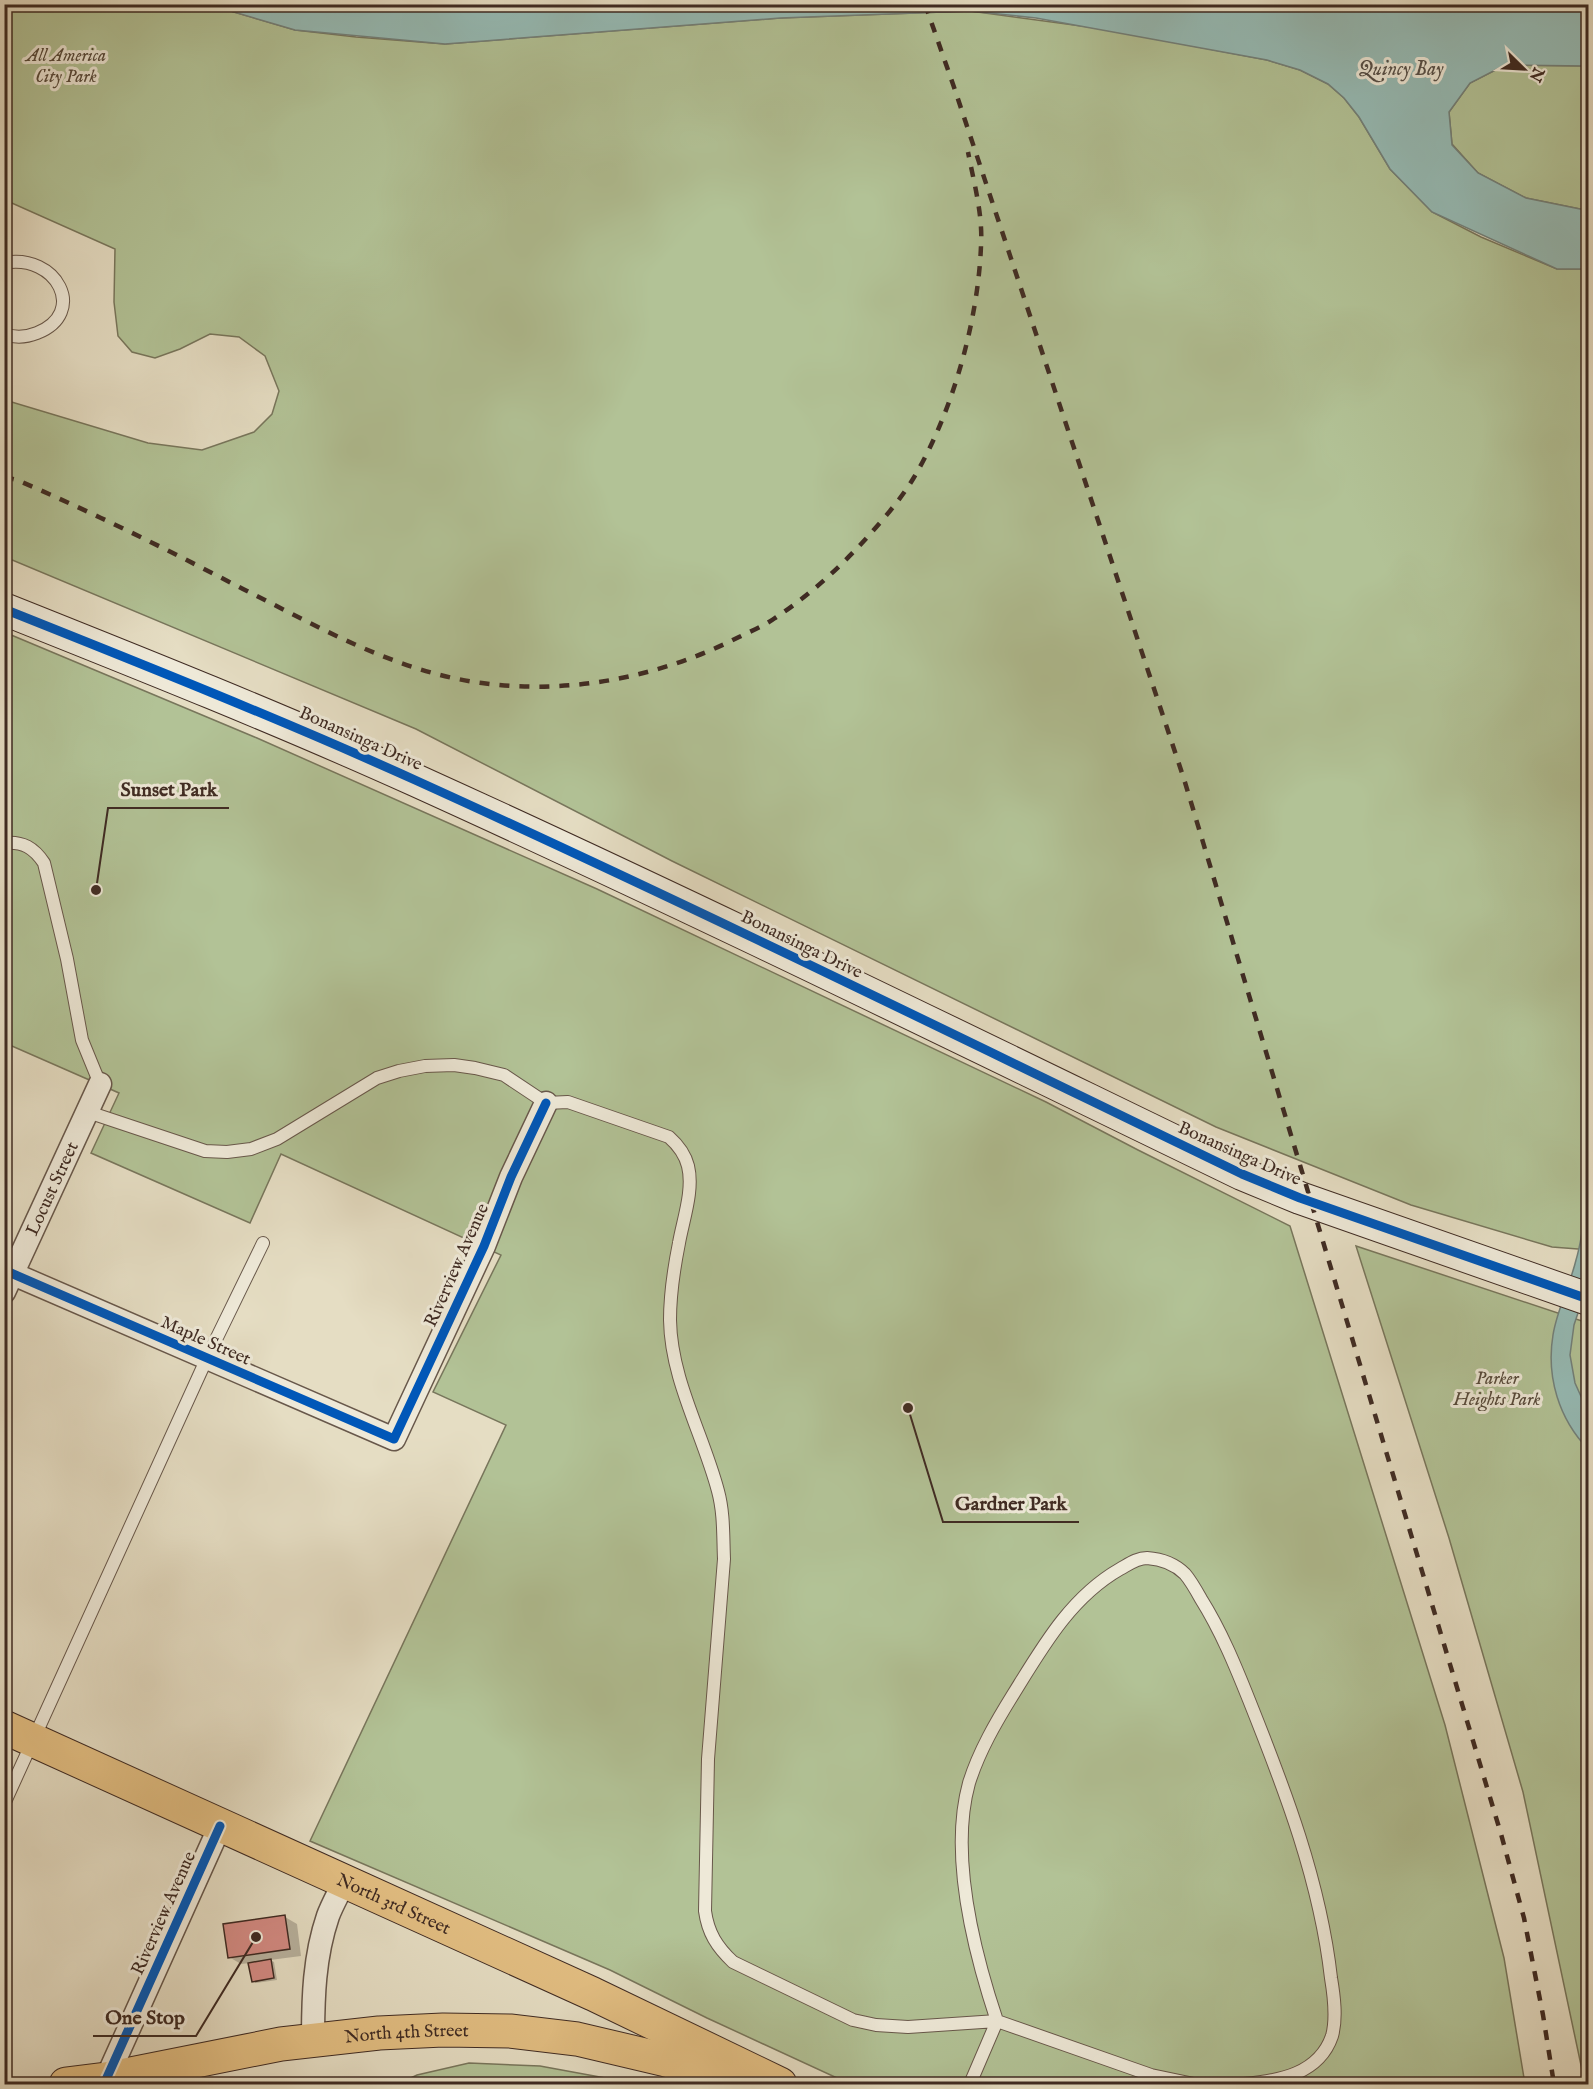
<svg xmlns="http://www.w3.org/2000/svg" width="1593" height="2089" viewBox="0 0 1593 2089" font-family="'IM FELL English',serif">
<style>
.green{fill:#b2c296;stroke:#78765c;stroke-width:1.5}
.water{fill:#96bbb5;stroke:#73817b;stroke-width:1.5}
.shadow{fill:#0003}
.building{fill:#d28a82;stroke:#3f2b23;stroke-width:1.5}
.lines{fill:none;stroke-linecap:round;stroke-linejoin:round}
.lane-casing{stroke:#68584b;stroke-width:14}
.street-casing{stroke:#68584b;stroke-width:25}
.secondary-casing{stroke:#3f2b23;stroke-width:34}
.highway-casing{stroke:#3f2b23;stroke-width:35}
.lane{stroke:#eee9d8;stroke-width:12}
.street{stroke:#eee9d8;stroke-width:22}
.secondary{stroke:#eee9d8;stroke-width:32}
.highway{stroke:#e2be82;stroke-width:33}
.rail{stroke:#3f2b23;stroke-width:4.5;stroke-dasharray:10 10;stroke-linecap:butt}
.cycleway-casing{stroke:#eee9d8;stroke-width:13}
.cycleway{stroke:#0057b8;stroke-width:9}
.labels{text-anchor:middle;stroke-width:6;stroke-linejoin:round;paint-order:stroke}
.park-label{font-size:18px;font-style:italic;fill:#56493a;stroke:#eee9d8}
.street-label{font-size:18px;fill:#3f2b23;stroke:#eee9d8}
.water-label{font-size:20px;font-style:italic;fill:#554f48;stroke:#eee9d8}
.leader{fill:none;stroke:#3f2b23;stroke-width:2}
.callout-dot{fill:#3f2b23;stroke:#eee9d8;stroke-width:2}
.callout-label{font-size:20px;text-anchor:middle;font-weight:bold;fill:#3f2b23;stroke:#eee9d8;stroke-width:6;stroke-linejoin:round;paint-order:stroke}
</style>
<rect width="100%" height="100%" fill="#e5ddc3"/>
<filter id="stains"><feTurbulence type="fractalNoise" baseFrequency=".00333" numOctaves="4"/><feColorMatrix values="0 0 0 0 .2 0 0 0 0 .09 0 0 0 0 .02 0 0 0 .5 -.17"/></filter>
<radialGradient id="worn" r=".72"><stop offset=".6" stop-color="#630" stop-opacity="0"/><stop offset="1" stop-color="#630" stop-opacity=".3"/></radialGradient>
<g class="green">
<polygon points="5,5 210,5 295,30 356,37 445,44 780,18 970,11 1104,29 1267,60 1300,70 1328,84 1344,98 1359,117 1390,169 1432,212 1481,237 1557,269 1588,269 1588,1247 1578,1249 1552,1247 1411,1205 1216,1127 672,861 416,729 5,557 5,400 148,443 202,450 254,432 272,414 279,391 265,356 239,337 210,334 180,349 155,358 132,352 118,336 114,302 115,249 5,200"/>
<polygon points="1505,65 1588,66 1588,209 1580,209 1526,198 1478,173 1452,144 1449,112 1470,83"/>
<polygon points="4,632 257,738 597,889 1046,1102 1138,1150 1290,1226 1445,1725 1504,1958 1525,2084 850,2084 707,2018 610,1970 310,1841 506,1425 433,1392 501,1255 281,1154 250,1223 91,1153 119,1093 5,1043"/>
<polygon points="1356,1246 1588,1323 1588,2084 1585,2084 1523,1792 1449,1538"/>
<polygon points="469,2063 540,2066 638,2084 398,2084 417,2075"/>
</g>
<g class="water">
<polygon points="210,5 1588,5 1588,66 1505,65 1470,83 1449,112 1452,145 1478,173 1526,198 1580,209 1588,209 1588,269 1557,269 1432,212 1390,169 1359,117 1344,98 1328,84 1300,70 1267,60 1036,18 970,11 780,18 445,44 295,30"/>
<path d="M1588 1187V1283L1574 1325 1570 1355 1575 1383 1588 1412V1449C1559 1419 1546 1377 1553 1335 1557 1310 1570 1285 1576 1260 1583 1237 1585 1211 1588 1187Z"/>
</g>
<polygon class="shadow" points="285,1917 297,1924 301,1956 270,1960 274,1962 277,1980 256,1983 253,1981 250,1963 241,1964 229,1957"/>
<g class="building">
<polygon points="285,1915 290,1949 228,1958 223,1924"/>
<polygon points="271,1959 274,1978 252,1982 248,1963"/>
</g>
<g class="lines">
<defs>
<g id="lane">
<path d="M4 263C57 253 88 313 37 333 27 337 15 338 4 334"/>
<path d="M4 843C23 841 34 848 44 863L67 959 82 1040 100 1084"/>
<path d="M88 1112 205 1151 227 1152 251 1149 277 1139 377 1078 399 1071 425 1066 454 1065 475 1068 504 1075 546 1103 568 1102 669 1137C678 1145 685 1154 688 1166 694 1190 683 1220 679 1243 674 1268 670 1295 670 1320 671 1380 703 1434 718 1491 724 1513 723 1536 724 1559L708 1759 705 1911C708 1933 717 1947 733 1962L853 2020 876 2025 908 2027 997 2021 970 2084"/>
<polyline points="4,1804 207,1358 263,1243"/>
<path d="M1216 2084H1194L1151 2075 997 2021C974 1952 949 1855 969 1783 979 1751 996 1722 1014 1693 1043 1646 1071 1597 1120 1569 1129 1564 1137 1558 1147 1558 1161 1559 1175 1564 1185 1574 1191 1581 1196 1590 1201 1599 1221 1631 1235 1665 1249 1700 1285 1790 1320 1881 1331 1978 1334 1996 1337 2018 1332 2036 1319 2074 1279 2081 1244 2084"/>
</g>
<g id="street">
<polyline points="4,1270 394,1439 484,1246 511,1177 546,1103"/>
<path id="s1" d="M4 1292 100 1084"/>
<path d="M313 2041C313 1998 314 1957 328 1916 332 1905 339 1893 344 1882"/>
<polyline points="104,2084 220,1826"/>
</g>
<path id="secondary" d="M4 609C142 664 280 719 415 780 693 906 967 1041 1242 1174L1300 1198 1588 1299"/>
<g id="highway">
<path id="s2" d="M4 1727 593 1994 780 2084"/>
<path id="s3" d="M66 2084 106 2079 281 2044 379 2033 443 2030 510 2031 577 2039 666 2060 737 2082"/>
</g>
</defs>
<use href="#lane" class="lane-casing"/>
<use href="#street" class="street-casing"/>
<use href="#secondary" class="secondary-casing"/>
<use href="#highway" class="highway-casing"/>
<use href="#lane" class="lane"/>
<use href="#street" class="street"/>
<use href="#secondary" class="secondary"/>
<use href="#highway" class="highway"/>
<g class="rail">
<polyline points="925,4 955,90 1184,779 1501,1834 1524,1918 1543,2015 1554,2084"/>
<path d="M4 477 17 480C94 513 168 550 243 589 319 627 396 672 482 683 570 695 660 677 739 637 751 631 764 626 775 618 807 597 836 571 862 543 880 523 899 502 913 479 952 414 978 322 981 246 983 215 974 183 968 152"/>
</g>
<defs>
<g id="cycleway">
<path d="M4 609C142 664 280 719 415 780 693 906 967 1041 1242 1174L1300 1198 1588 1299"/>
<polyline points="4,1270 394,1439 484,1246 511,1177 546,1103"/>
<polyline points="104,2084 220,1826"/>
</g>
</defs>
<use href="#cycleway" class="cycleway-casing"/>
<use href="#cycleway" class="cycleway"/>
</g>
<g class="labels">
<g class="park-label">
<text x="66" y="61">All America<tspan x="66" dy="21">City Park</tspan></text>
<text x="1497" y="1384">Parker<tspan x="1497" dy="21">Heights Park</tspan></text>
</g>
<g class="street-label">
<text transform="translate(361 738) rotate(24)" y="6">Bonansinga Drive</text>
<text transform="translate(802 944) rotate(26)" y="6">Bonansinga Drive</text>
<text transform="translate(1240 1153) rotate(24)" y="6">Bonansinga Drive</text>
<text dy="6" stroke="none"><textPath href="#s1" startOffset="114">Locust Street</textPath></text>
<text transform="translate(456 1265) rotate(-66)" y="6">Riverview Avenue</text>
<text transform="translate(206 1340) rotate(24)" y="6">Maple Street</text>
<text dy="6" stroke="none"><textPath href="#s2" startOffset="428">North 3rd Street</textPath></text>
<text transform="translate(163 1913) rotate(-66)" y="6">Riverview Avenue</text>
<text dy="6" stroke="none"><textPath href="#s3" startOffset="345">North 4th Street</textPath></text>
</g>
<g class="water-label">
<text x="1401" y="75">Quincy Bay</text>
</g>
</g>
<path class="leader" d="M96 890L108 808H229M908 1408L943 1522H1079M256 1937L196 2036H93"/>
<g class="callout-dot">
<circle cx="96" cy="890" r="6"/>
<circle cx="908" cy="1408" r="6"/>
<circle cx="256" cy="1937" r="6"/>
</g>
<g class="callout-label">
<text x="169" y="796">Sunset Park</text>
<text x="1011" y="1510">Gardner Park</text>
<text x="145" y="2024">One Stop</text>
</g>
<rect width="1593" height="2089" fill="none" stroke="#e5ddc3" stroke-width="24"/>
<rect x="6" y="6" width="1581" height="2077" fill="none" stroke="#3f2b23" stroke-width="3"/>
<rect x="12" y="12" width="1569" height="2065" fill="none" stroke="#3f2b23" stroke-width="1.5"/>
<g transform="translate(1524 69) rotate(114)" stroke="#eee9d8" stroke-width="4.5" paint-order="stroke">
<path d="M0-4.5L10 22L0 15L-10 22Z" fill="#3f2b23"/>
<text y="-9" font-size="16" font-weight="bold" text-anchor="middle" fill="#3f2b23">N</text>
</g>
<rect width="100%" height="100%" filter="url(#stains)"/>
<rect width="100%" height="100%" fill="url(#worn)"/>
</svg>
